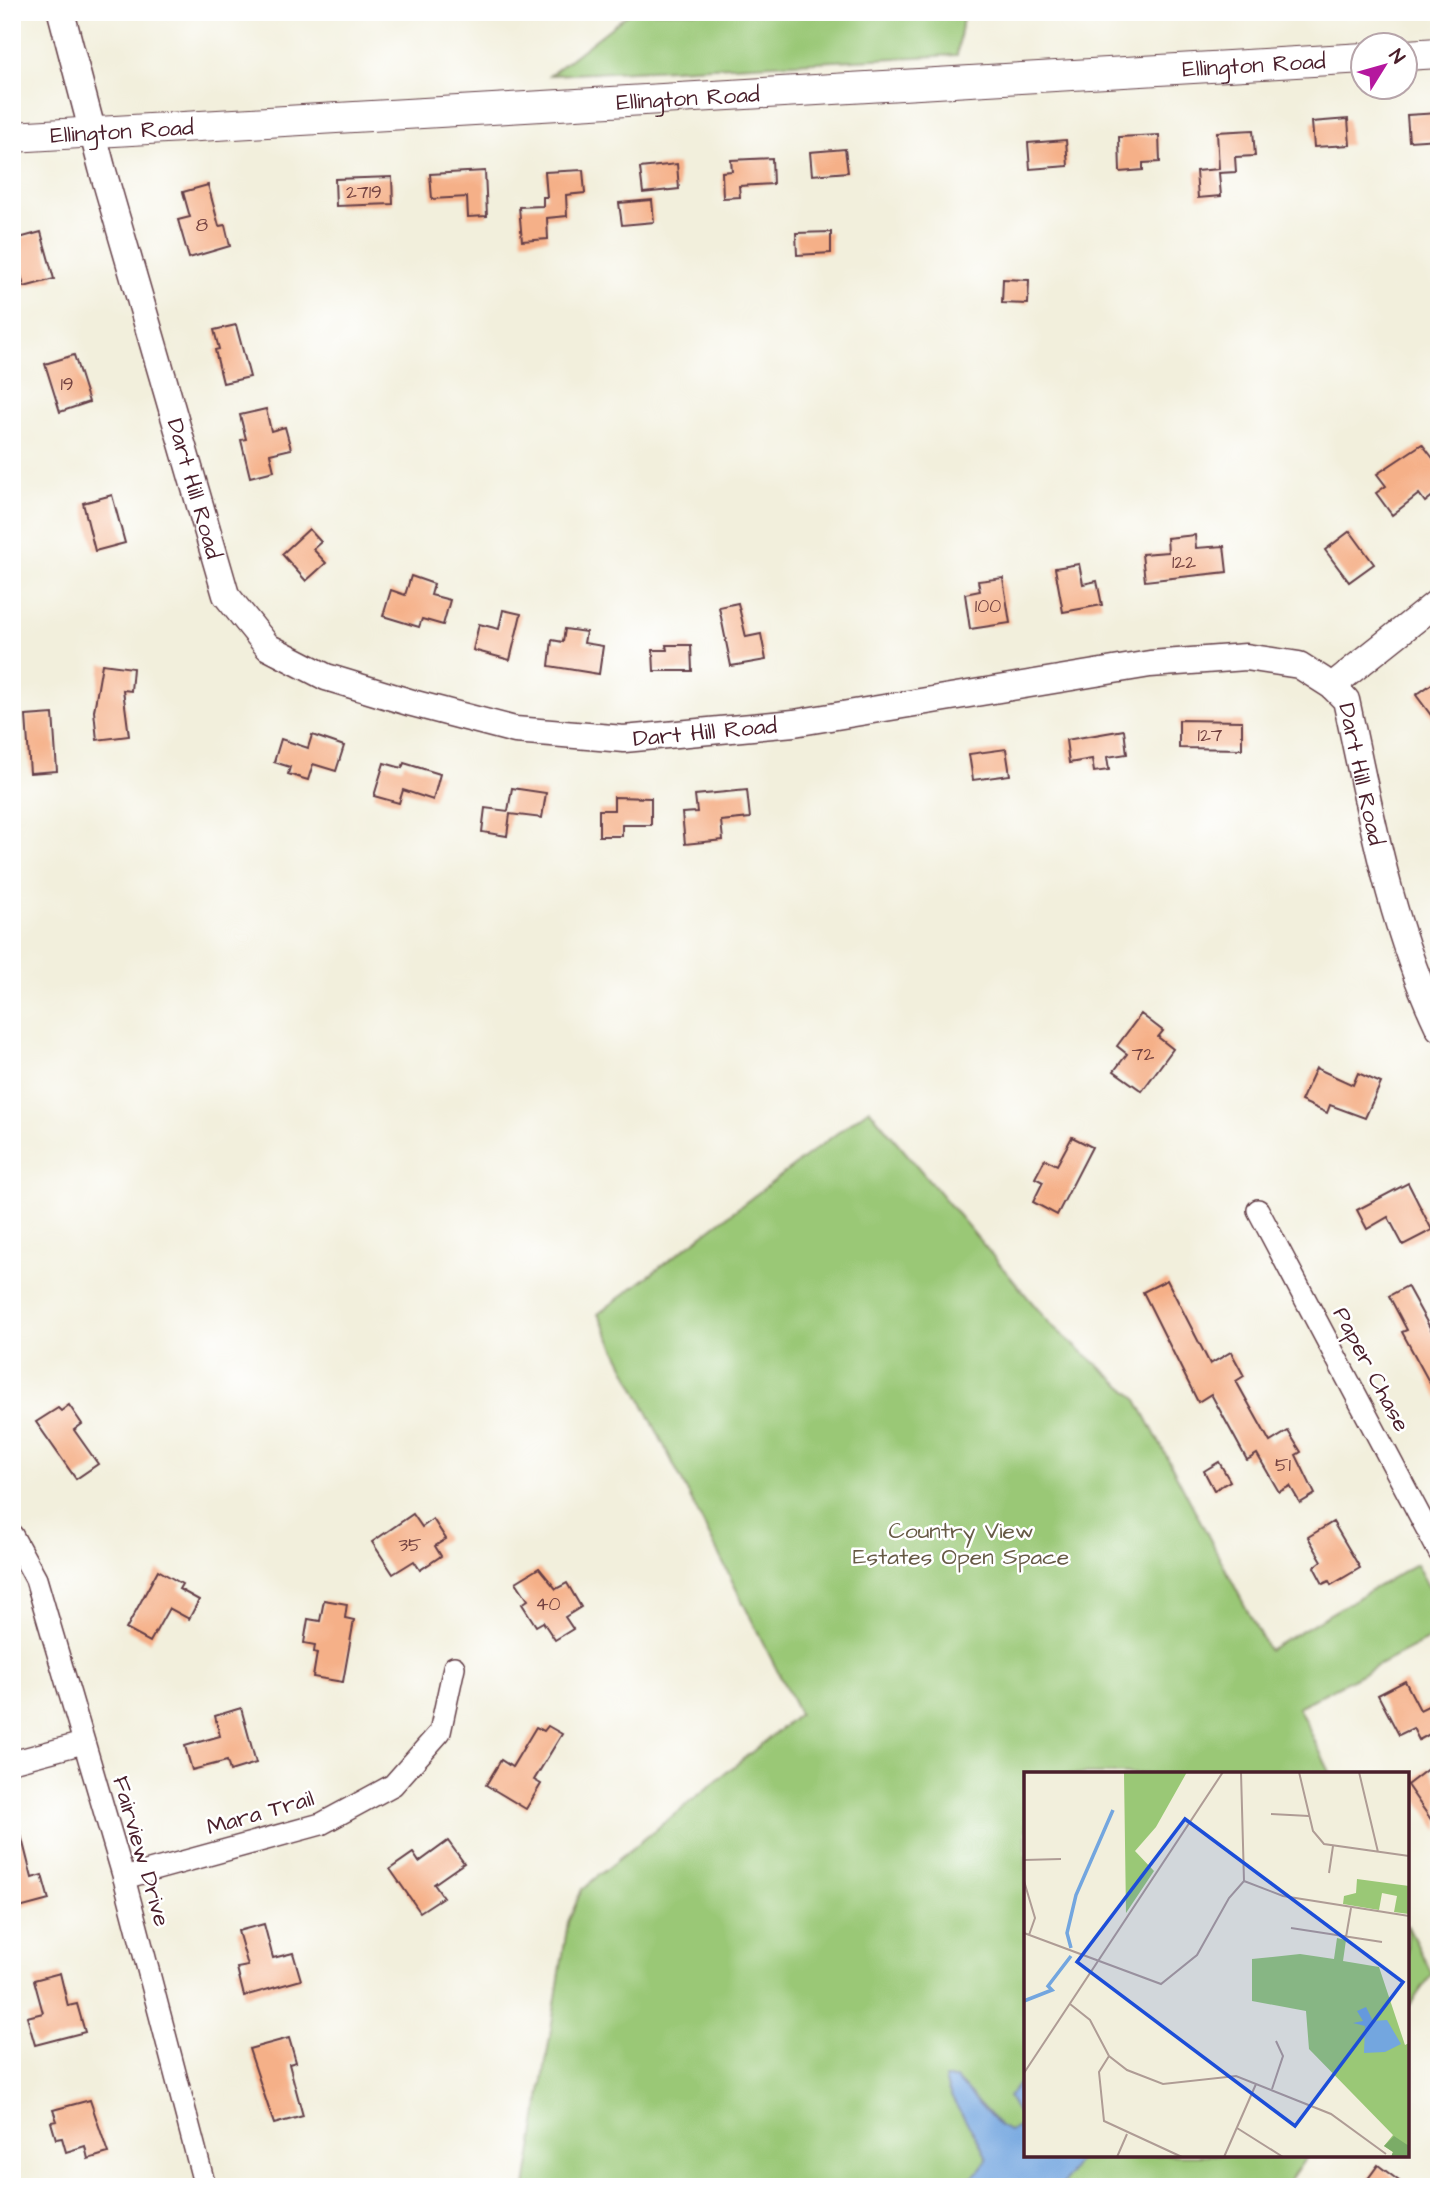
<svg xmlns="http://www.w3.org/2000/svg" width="1451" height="2199" viewBox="0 0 1451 2199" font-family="'Architects Daughter',sans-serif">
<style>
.green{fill:#9ac876;stroke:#727450;stroke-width:2}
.water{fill:#73a6df;stroke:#5e6285;stroke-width:2}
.building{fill:#f5b088}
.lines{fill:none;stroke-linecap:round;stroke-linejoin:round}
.minor-casing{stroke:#633e46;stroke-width:24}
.tertiary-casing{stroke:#633e46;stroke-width:29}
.secondary-casing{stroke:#633e46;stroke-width:32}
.minor{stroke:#fff;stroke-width:21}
.tertiary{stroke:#fff;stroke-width:26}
.secondary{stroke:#fff;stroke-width:30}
.labels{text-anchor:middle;stroke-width:5;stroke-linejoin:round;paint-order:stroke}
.number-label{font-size:19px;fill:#754342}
.street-label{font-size:23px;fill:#4a1f2b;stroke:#fff}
.park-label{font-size:23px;fill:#665a45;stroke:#fff}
.inset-river{fill:none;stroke:#73a6df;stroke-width:3.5}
.inset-road{fill:none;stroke:#af9c95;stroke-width:2}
.view{fill:#1d4ed8;fill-opacity:0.15;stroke:#1d4ed8;stroke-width:3.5}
.inset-edge{fill:none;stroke:#4a1f2b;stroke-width:3.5}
</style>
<rect width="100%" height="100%" fill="#fff"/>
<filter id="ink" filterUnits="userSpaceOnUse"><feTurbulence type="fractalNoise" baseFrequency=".0143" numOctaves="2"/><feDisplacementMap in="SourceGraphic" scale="14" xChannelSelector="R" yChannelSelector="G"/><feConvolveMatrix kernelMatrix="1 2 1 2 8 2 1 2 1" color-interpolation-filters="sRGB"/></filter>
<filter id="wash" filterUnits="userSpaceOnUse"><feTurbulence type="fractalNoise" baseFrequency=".00686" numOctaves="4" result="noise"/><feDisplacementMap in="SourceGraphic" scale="28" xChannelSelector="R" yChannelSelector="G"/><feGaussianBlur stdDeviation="1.57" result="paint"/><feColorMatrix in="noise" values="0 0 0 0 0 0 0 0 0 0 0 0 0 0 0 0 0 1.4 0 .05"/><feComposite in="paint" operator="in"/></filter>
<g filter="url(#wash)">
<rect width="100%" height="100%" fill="#f2efdc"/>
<g class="green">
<polygon points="631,12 964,12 957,55 550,75"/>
<polygon points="869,1109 1051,1325 1136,1398 1268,1650 1416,1564 1439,1607 1439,1634 1298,1707 1331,1774 1026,1774 1026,2155 1307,2155 1285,2187 526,2187 568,1922 582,1889 799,1714 598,1314"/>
<polygon points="1407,1925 1432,1974 1407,2009"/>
</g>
<path class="water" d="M1026 2073V2155H1082L1061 2187H942C960 2186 980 2175 987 2159 977 2131 951 2107 945 2079H956L1000 2126 1009 2131 1019 2127V2116L1008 2097Z"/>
<g id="blocks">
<g class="building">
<polygon points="1439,113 1439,139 1409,141 1407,115"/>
<polygon points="1348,119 1350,145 1314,147 1312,122"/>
<polygon points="1253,130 1255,156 1235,157 1236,172 1219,173 1221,196 1198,198 1196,171 1219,169 1217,132"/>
<polygon points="1159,135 1160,162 1143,163 1143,170 1120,172 1119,137"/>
<polygon points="1066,140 1068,166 1030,169 1028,143"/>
<polygon points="845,149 848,172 812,175 810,152"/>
<polygon points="772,158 773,184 739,186 740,197 723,198 722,172 732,171 731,160"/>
<polygon points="677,164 679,189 643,193 640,168"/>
<polygon points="583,170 585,193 566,195 567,216 547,218 548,239 522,241 519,207 543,206 543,197 547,197 545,172"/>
<polygon points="485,171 487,216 468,217 467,197 432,199 430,174"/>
<polygon points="392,177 393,204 336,206 335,179"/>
<polygon points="208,185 219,226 225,225 230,246 189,258 178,220 190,217 183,192"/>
<polygon points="652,200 654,222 622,225 619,203"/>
<polygon points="41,232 54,279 24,287 12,240"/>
<polygon points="831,232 831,253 797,255 796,233"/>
<polygon points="1003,279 1029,280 1028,304 1002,303"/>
<polygon points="236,325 250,377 223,383 215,350 219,349 214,330"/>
<polygon points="74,355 89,402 60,412 45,364"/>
<polygon points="266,409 271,431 285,427 291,449 270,454 274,471 250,477 241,440 246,439 240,415"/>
<polygon points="1422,444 1439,466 1439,491 1425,502 1419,494 1392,515 1376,493 1386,486 1377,474"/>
<polygon points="112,495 125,543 95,551 83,503"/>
<polygon points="309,529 321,542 313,549 326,563 306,581 282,554"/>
<polygon points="1350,531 1374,564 1349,582 1325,550"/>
<polygon points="1195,535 1196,548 1224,546 1227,572 1145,581 1142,554 1168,552 1167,538"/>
<polygon points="1079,564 1083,584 1097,581 1102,605 1063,612 1055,568"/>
<polygon points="411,576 434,584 431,595 450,600 443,625 422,619 419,627 383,616 391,590 405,595"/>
<polygon points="1003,578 1010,623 970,629 965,594 980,591 978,581"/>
<polygon points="738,603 746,637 761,634 766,660 731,666 719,607"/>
<polygon points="503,610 521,614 510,660 473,650 479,624 499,629"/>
<polygon points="565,629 586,632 584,643 603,646 599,674 549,666 552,640 563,642"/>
<polygon points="666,645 691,645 692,671 654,671 653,650 667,650"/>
<polygon points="102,664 133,668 131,691 123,690 129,736 97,740 94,711"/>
<polygon points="1439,679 1439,726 1416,695"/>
<polygon points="53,714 57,771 30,773 26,716"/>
<polygon points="1179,720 1242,721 1242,749 1179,748"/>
<polygon points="1124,730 1127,754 1107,757 1109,770 1094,772 1092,759 1069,763 1066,740"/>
<polygon points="312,735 344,746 336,771 313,764 308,780 288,774 290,767 274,762 281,739 308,748"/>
<polygon points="1006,749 1010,775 973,780 969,754"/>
<polygon points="384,763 402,768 404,763 440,774 433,800 403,790 399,803 374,796"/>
<polygon points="512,788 546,793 542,818 510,814 507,836 482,832 485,808 508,811"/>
<polygon points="747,790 750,818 721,821 723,840 685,844 682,813 697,812 695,795"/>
<polygon points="614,797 651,798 651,825 622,825 622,836 599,836 599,810 614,810"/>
<polygon points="1141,1014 1163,1031 1158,1037 1173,1049 1142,1091 1114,1071 1127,1054 1117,1046"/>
<polygon points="1316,1068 1353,1085 1358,1073 1381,1083 1365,1118 1330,1105 1327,1113 1301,1101"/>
<polygon points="1072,1137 1092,1147 1057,1215 1033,1202 1043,1182 1035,1178 1045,1159 1057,1165"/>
<polygon points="1408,1183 1432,1230 1403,1245 1388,1217 1367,1229 1357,1210"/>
<polygon points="1167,1280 1210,1364 1231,1352 1244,1376 1236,1381 1270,1442 1288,1431 1301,1452 1296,1455 1315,1494 1300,1503 1290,1486 1279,1492 1257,1454 1247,1460 1211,1394 1198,1402 1143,1292"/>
<polygon points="1407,1286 1439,1344 1439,1400 1402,1332 1407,1330 1389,1296"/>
<polygon points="69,1405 82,1424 74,1430 98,1464 76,1479 36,1422 58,1408 61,1411"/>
<polygon points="1219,1462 1230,1481 1214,1490 1204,1471"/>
<polygon points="413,1514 422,1527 433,1519 446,1539 435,1546 441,1556 420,1570 414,1561 393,1574 372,1542"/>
<polygon points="1333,1522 1360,1568 1331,1585 1329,1581 1323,1584 1314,1567 1322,1561 1308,1537"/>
<polygon points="539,1568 556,1589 567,1583 581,1607 565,1617 573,1629 555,1640 543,1622 536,1626 522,1604 528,1600 516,1582"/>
<polygon points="158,1570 182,1584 179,1589 199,1600 189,1619 169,1608 150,1642 126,1629"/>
<polygon points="324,1600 347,1604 345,1618 354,1620 343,1682 313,1677 317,1653 314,1652 315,1645 304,1643 308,1619 320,1621"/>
<polygon points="1405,1681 1420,1710 1432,1704 1439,1717 1439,1729 1419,1740 1413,1728 1399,1735 1378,1695"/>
<polygon points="241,1708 256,1763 230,1771 227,1761 192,1770 185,1746 220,1736 215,1716"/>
<polygon points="548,1726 562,1734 534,1780 541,1784 526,1809 486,1785 501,1760 512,1767 536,1727 544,1731"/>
<polygon points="1429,1768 1439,1783 1439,1831 1407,1785"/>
<polygon points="18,1823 32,1878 42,1875 49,1900 12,1910 12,1824"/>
<polygon points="448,1841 464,1863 434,1884 443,1897 420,1912 390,1869 413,1853 419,1862"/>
<polygon points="264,1924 273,1958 293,1953 301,1980 244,1996 237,1968 248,1966 238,1931"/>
<polygon points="60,1973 68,2006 77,2004 85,2032 35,2045 27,2017 43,2013 34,1980"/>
<polygon points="289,2038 296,2062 289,2064 303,2116 274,2124 249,2049"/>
<polygon points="90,2100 108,2153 88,2159 85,2146 66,2152 62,2138 56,2139 51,2122 57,2121 53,2110"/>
<polygon points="1378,2165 1407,2187 1362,2187"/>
</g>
</g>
</g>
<g filter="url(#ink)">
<use href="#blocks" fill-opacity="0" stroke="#633e46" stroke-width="2"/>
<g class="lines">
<defs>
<g id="minor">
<polyline points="1258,1210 1439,1552"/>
<polyline points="12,1535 36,1579 124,1878 205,2187"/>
<polyline points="12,1762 83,1743"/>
<polyline points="124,1878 321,1824 393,1785 440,1732 454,1667"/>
</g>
<g id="tertiary">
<path id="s1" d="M61 12 102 168 226 595 268 647 326 677 412 703 515 730 624 739 794 723 1150 664 1246 657 1299 665 1332 686 1346 700C1370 810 1390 926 1439 1028"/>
<polyline points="1332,686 1439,601"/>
</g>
<g id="secondary">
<polyline points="1406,55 1439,53"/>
<path id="s2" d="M12 137 1364 58"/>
</g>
</defs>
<use href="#minor" class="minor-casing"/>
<use href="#tertiary" class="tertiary-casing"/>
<use href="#secondary" class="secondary-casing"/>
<use href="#minor" class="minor"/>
<use href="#tertiary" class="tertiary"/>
<use href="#secondary" class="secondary"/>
</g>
</g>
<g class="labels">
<g class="number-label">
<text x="364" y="198">2719</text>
<text x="202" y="231">8</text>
<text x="67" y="390">19</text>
<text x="1184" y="568">122</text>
<text x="988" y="612">100</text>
<text x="1210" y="741">127</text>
<text x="1143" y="1060">72</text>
<text x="1283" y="1471">51</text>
<text x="410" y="1551">35</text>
<text x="548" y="1610">40</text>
</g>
<g class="street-label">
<text dy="8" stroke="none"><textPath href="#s2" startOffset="1244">Ellington Road</textPath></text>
<text dy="8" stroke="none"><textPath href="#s2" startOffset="677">Ellington Road</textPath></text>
<text dy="8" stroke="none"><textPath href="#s2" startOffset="110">Ellington Road</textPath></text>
<text dy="8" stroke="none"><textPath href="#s1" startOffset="495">Dart Hill Road</textPath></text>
<text dy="8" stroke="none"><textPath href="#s1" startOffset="1125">Dart Hill Road</textPath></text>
<text dy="8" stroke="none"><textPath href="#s1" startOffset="1860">Dart Hill Road</textPath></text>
<text transform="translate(1372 1369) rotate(62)" y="8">Paper Chase</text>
<text transform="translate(260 1812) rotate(-16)" y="8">Mara Trail</text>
<text transform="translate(142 1851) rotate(74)" y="8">Fairview Drive</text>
</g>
<g class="park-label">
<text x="961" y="1538">Country View<tspan x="961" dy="26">Estates Open Space</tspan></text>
</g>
</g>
<g transform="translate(1024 1772)">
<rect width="385" height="385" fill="#f2efdc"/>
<path d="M100 0H163L132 55 111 79 130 99 102 141ZM333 107 385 114V142L370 140 373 124 358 121 355 138 319 132 320 124 332 121ZM313 166 322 168 319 189 355 195 381 273 385 271V385H367L369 380 360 374 369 363 285 277 282 239 228 229V187L276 182 310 187Z" fill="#9ac876"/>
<path d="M370 364 385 374V385H367L369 380 360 374Z" fill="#7bac67"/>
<path d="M342 235 349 249 363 248 377 272 361 280 340 281 341 254 329 251 339 249 333 239Z" fill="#73a6df"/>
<path class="inset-river" d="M47 176 43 161 52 123 89 38M0 229 28 218 24 214 47 184"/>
<path class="inset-road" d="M217 0 220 109M275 0 289 59 300 72 385 84M335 0 354 80M247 42 285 44M0 88 37 87M305 101 309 74M0 109 11 146 5 163M267 156 358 170M0 161 137 212 173 183 205 126 220 109 259 124 385 144M322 165 327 136M385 187V213M46 232 66 248 85 284 103 298 139 312 212 304 307 342 362 382M85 284 75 300 80 349 158 385M0 301 199 0M248 317 259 284 252 269M213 356 259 385M93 385 103 362M200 385 232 312"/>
<path class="view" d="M161 47 379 210 271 354 53 190Z"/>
<rect width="385" height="385" class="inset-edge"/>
</g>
<rect width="1451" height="2199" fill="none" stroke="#fff" stroke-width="42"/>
<g transform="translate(1384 66) rotate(53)"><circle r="33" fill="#ffffff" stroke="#b7a5aa" stroke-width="2"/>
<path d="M0-5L12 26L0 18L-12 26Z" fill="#b5179e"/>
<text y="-10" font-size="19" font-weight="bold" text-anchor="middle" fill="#4a1f2b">N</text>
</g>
</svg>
